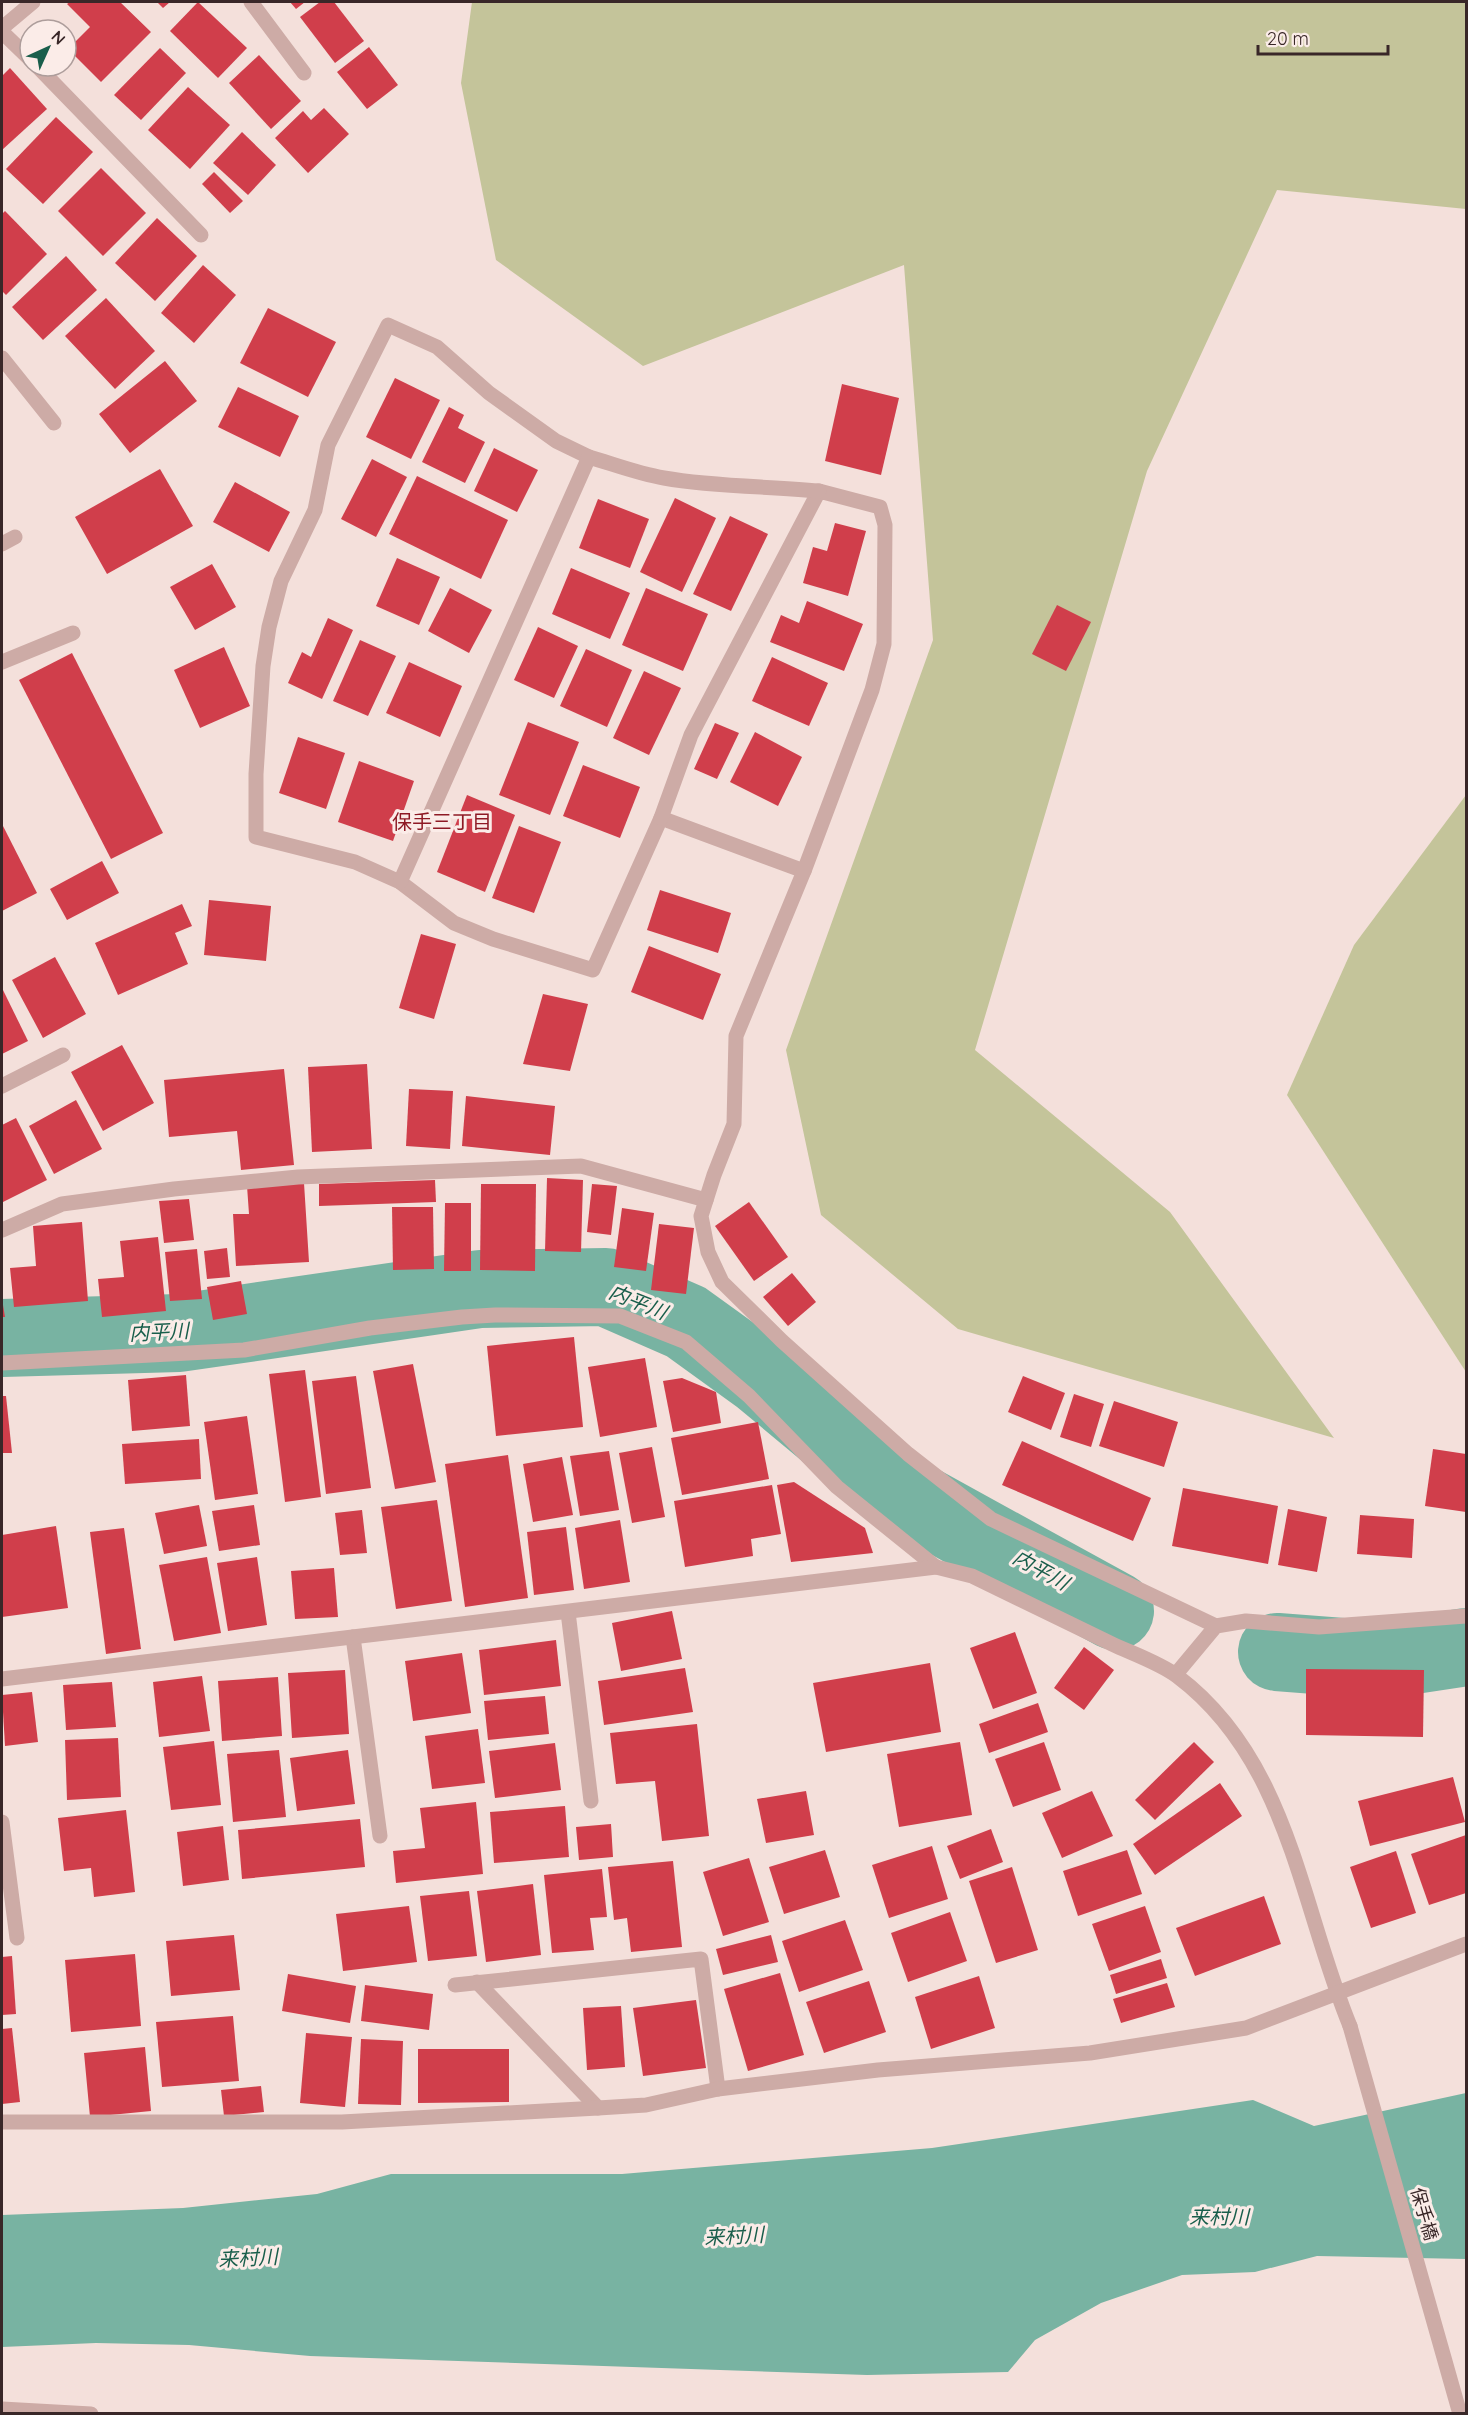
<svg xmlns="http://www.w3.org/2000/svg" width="1468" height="2415" viewBox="0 0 1468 2415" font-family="Quicksand,'Noto Sans JP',sans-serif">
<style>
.green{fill:#c4c49a}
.water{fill:#78b3a2}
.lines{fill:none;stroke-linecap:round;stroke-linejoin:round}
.river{stroke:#78b3a2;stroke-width:78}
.building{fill:#d03e4b}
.service{stroke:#cdaba6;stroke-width:15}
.minor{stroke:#cdaba6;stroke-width:15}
.tertiary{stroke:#cdaba6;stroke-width:15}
.labels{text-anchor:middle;stroke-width:6;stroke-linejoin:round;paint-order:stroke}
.street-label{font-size:18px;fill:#392728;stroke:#fbece8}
.neighbourhood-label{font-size:20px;fill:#8e1a25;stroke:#fbece8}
.water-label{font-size:20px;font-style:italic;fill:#195e4b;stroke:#fbece8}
</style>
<rect width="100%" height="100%" fill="#f4e0db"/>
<g class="green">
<polygon points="472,2 1466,2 1466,209 1277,190 1147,471 975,1050 1170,1212 1334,1438 958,1329 821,1215 786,1050 933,640 904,265 643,366 496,260 461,83"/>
<polygon points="1466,795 1466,1372 1287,1095 1354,945"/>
</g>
<polygon class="water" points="1466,2093 1466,2259 1317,2256 1255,2272 1182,2275 1101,2303 1035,2340 1008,2372 867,2375 310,2356 189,2345 96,2343 2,2347 2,2215 183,2208 317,2194 391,2174 622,2174 932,2148 1253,2100 1314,2126"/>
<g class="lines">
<g class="river">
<polyline points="2,1338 179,1333 480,1289 606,1287 686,1322 762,1377 904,1495 1115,1611"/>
<polyline points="1277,1652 1381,1660 1466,1647"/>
</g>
</g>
<g class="building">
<polygon points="70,2 120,2 151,32 101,82 68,49 90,27 67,4"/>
<polygon points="157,2 170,2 163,8"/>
<polygon points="198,2 247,48 218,78 170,31"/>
<polygon points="290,2 305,2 296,9"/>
<polygon points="320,2 334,2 364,41 335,63 300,17"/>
<polygon points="369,47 398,85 367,109 337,72"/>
<polygon points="160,48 186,73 141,120 114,95"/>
<polygon points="259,55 301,101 271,129 229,83"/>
<polygon points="10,68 47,109 2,150 2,76"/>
<polygon points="188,87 230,125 190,169 148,130"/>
<polygon points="324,108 349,134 308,173 275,138 303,111 311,120"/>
<polygon points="56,117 93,152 43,204 6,169"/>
<polygon points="242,132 276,165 248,195 213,163"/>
<polygon points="101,168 146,213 103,256 58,211"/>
<polygon points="214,172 243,201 230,213 202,184"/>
<polygon points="5,211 47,254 6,295 2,291 2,214"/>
<polygon points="157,218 197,256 155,301 115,263"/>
<polygon points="66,256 97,290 43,340 12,307"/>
<polygon points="203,265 236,295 194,343 161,313"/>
<polygon points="106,298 155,351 115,389 65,336"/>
<polygon points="268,308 336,342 308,397 240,363"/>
<polygon points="165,361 197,401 130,453 99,414"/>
<polygon points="395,378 440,400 411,459 366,437"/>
<polygon points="842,384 899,398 881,475 825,461"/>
<polygon points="238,387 299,416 280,457 218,427"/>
<polygon points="449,407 464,415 458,428 485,442 465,483 422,462"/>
<polygon points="494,448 538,470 517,512 474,491"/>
<polygon points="372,459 407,477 376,537 341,519"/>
<polygon points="160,469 193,526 107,574 75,517"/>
<polygon points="417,476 508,520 481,579 389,534"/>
<polygon points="235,482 290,512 269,552 213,522"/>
<polygon points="675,498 716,518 682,592 640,572"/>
<polygon points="598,499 649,519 630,568 579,548"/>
<polygon points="730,516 768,534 731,611 693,594"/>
<polygon points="835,523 866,531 848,596 803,583 813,547 827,551"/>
<polygon points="397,558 440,577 419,625 376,606"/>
<polygon points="212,564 236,607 195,630 170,587"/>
<polygon points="571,568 630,593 610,639 552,614"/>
<polygon points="450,588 492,610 469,653 428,631"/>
<polygon points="646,588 708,614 683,671 622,645"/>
<polygon points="807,601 863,624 844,671 770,642 781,615 799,623"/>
<polygon points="1057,605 1091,622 1066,671 1032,654"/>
<polygon points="328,618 353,630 322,699 288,683 302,652 311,657"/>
<polygon points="538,627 578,646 554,698 514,680"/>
<polygon points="360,640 396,656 368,716 333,701"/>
<polygon points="224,647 250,706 200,728 174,670"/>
<polygon points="586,649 632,670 607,727 560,706"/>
<polygon points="72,653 163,833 111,859 19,680"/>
<polygon points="772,657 828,683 809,726 752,701"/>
<polygon points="409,662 462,686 440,737 386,713"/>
<polygon points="644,671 681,688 649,755 613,738"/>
<polygon points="528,722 579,742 550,815 499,795"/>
<polygon points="715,723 739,733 717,779 694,769"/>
<polygon points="755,732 802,757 778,806 730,782"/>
<polygon points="298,737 345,753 326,809 279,793"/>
<polygon points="359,761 414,781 393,841 338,822"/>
<polygon points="583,765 640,787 620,838 563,816"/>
<polygon points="467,795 515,815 485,892 437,872"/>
<polygon points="2,824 37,893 2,911"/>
<polygon points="519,826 561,842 534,913 492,898"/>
<polygon points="102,861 119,893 67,920 50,889"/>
<polygon points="660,890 731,913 718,953 647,930"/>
<polygon points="209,900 271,906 266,961 204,955"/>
<polygon points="182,904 192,926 175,933 188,964 118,995 95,943"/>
<polygon points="421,934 456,944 434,1019 399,1008"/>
<polygon points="649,946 721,974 703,1020 631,992"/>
<polygon points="55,957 86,1014 43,1038 12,980"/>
<polygon points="2,988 28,1041 2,1054"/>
<polygon points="543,994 588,1004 570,1071 523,1064"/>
<polygon points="122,1045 154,1103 103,1131 71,1072"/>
<polygon points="367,1064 372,1149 312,1152 308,1067"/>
<polygon points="284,1069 294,1165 241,1170 237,1131 169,1137 164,1080"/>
<polygon points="409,1089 453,1091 450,1149 406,1146"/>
<polygon points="466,1096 555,1106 550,1155 462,1146"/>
<polygon points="76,1100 102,1149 54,1174 29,1126"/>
<polygon points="16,1118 47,1180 3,1202 2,1125"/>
<polygon points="547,1178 583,1180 581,1252 545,1251"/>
<polygon points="435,1180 436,1202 319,1206 319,1184"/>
<polygon points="304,1183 309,1262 236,1266 233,1214 249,1214 247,1186"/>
<polygon points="481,1184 536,1184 535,1271 480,1270"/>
<polygon points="592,1184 617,1186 611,1235 587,1232"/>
<polygon points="189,1199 194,1240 164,1243 159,1201"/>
<polygon points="749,1202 788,1257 754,1281 715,1226"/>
<polygon points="445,1203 471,1203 471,1271 444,1271"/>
<polygon points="392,1207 433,1207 434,1269 393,1270"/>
<polygon points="622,1208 654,1213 646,1271 614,1267"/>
<polygon points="82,1222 88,1301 14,1307 10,1268 36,1266 33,1226"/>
<polygon points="659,1224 694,1228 686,1294 651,1290"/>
<polygon points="158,1237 166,1311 102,1317 98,1279 124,1277 120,1241"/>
<polygon points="227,1248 230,1277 207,1279 204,1251"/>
<polygon points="197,1249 202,1299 170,1301 165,1252"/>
<polygon points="792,1273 816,1302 788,1326 763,1297"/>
<polygon points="241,1281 247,1314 213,1320 207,1287"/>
<polygon points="2,1299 5,1317 2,1317"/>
<polygon points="574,1337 583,1427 496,1436 487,1346"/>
<polygon points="645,1358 657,1427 600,1437 588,1367"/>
<polygon points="413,1364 436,1482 395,1489 373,1371"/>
<polygon points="305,1370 321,1497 285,1502 269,1374"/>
<polygon points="186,1375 190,1426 132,1431 128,1380"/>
<polygon points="356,1376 371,1488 326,1494 312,1381"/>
<polygon points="1023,1376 1065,1393 1051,1430 1008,1412"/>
<polygon points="682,1378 716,1392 721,1423 673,1432 663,1381"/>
<polygon points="1074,1394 1104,1404 1091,1447 1060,1437"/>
<polygon points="2,1396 6,1396 12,1453 2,1453"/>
<polygon points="1114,1401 1178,1422 1164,1467 1099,1446"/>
<polygon points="247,1416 258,1494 215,1500 204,1422"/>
<polygon points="758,1422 769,1479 682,1495 671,1438"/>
<polygon points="199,1439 201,1479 125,1484 122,1444"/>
<polygon points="1022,1441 1151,1498 1133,1541 1002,1485"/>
<polygon points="652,1447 665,1517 632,1523 619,1453"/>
<polygon points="1433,1449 1466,1454 1466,1512 1425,1506"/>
<polygon points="609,1451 619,1510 580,1516 570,1456"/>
<polygon points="508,1455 528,1598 465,1607 445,1464"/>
<polygon points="562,1457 573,1515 533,1522 523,1464"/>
<polygon points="794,1482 865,1528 873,1553 791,1562 777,1485"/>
<polygon points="772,1485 781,1534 751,1539 753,1556 685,1567 674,1501"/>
<polygon points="1183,1488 1278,1506 1268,1564 1172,1546"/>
<polygon points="437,1500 452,1601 396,1609 381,1507"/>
<polygon points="199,1505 207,1546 164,1554 155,1513"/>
<polygon points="254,1505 260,1545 219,1551 212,1511"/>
<polygon points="1288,1509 1327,1517 1317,1572 1278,1565"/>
<polygon points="362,1510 367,1553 340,1555 335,1513"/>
<polygon points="1360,1515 1414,1519 1412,1558 1357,1554"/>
<polygon points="620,1520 630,1582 584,1589 575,1528"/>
<polygon points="56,1526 68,1608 2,1617 2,1535"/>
<polygon points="566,1527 574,1590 534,1595 527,1532"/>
<polygon points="124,1528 141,1649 106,1654 90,1532"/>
<polygon points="207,1557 221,1633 174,1641 159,1565"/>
<polygon points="257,1557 267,1625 228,1631 217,1563"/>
<polygon points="334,1568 338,1617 295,1619 291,1571"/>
<polygon points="672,1611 682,1659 621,1671 612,1623"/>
<polygon points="1015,1632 1037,1693 993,1709 970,1648"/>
<polygon points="556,1640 561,1686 484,1695 479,1650"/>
<polygon points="1084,1647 1114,1670 1084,1710 1054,1688"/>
<polygon points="462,1653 471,1713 413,1721 405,1661"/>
<polygon points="930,1663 941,1732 826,1752 813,1683"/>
<polygon points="685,1668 693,1712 604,1725 598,1681"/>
<polygon points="1306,1669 1424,1670 1423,1737 1306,1735"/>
<polygon points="345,1670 349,1734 292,1738 288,1673"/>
<polygon points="202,1676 210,1731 159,1737 153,1682"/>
<polygon points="278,1677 282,1736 222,1741 218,1681"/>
<polygon points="112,1682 116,1727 66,1730 63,1685"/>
<polygon points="32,1692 38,1742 5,1746 2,1695"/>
<polygon points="545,1696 549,1734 488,1740 484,1701"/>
<polygon points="1038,1703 1048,1732 989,1753 979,1724"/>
<polygon points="697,1724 709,1836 662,1841 655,1781 616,1784 610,1733"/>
<polygon points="478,1729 485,1783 432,1789 425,1736"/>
<polygon points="118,1738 121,1797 67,1800 65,1740"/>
<polygon points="214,1741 221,1805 171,1810 163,1747"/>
<polygon points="960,1742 972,1815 899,1827 887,1754"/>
<polygon points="1044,1742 1061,1790 1013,1807 995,1759"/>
<polygon points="1194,1742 1214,1762 1155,1820 1135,1800"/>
<polygon points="555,1743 561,1790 495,1798 489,1751"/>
<polygon points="279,1750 286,1817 233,1822 227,1754"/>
<polygon points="348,1750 355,1804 297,1811 290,1758"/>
<polygon points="1453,1777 1465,1822 1370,1846 1358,1801"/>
<polygon points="1220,1783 1242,1816 1155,1875 1133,1844"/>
<polygon points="806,1791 814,1835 766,1843 757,1799"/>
<polygon points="1092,1791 1113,1836 1062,1858 1042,1813"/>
<polygon points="476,1802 483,1874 396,1883 393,1851 425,1848 420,1808"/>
<polygon points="565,1806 569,1857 494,1863 490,1812"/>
<polygon points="126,1810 135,1892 94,1897 91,1868 64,1871 58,1818"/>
<polygon points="360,1819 365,1867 242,1879 238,1830"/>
<polygon points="611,1824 613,1857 579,1860 576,1827"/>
<polygon points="223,1826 229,1880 183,1886 177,1832"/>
<polygon points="991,1829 1003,1862 960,1879 947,1846"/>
<polygon points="1466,1835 1466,1893 1429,1905 1411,1854"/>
<polygon points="932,1846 948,1899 889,1918 872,1865"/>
<polygon points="825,1850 840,1897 784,1914 769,1867"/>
<polygon points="1127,1850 1142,1894 1078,1916 1063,1871"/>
<polygon points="1396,1851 1416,1913 1371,1928 1350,1867"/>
<polygon points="749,1858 769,1922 723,1936 703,1872"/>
<polygon points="673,1861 682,1947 631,1952 627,1918 614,1920 608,1867"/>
<polygon points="1012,1867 1038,1950 996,1963 969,1881"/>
<polygon points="602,1869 607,1917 590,1918 594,1950 552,1953 544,1875"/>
<polygon points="533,1884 541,1955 486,1962 477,1891"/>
<polygon points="469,1891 477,1956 428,1961 420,1896"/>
<polygon points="1264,1896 1281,1944 1195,1976 1176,1928"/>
<polygon points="409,1906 417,1962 343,1971 336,1914"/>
<polygon points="1145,1906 1161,1952 1109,1971 1092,1924"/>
<polygon points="950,1912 967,1961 908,1982 891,1933"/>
<polygon points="845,1920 863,1970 799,1992 782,1941"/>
<polygon points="234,1935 240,1990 171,1996 166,1941"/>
<polygon points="771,1935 778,1962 723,1975 716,1949"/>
<polygon points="135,1954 141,2026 71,2032 65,1960"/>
<polygon points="12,1956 16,2014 2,2015 2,1957"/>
<polygon points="1161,1959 1167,1978 1116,1994 1110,1975"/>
<polygon points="780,1973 804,2055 748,2071 724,1989"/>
<polygon points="288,1974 356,1986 350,2023 282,2011"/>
<polygon points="979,1976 995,2028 931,2049 915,1997"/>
<polygon points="869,1981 886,2032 824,2053 806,2002"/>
<polygon points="1167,1983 1175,2007 1121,2023 1113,1999"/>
<polygon points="365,1985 433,1994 429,2030 361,2021"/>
<polygon points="696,2000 706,2068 643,2076 633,2008"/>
<polygon points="621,2006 625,2067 587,2070 583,2008"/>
<polygon points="233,2016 239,2081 162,2087 156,2022"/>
<polygon points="12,2028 20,2102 2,2104 2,2029"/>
<polygon points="306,2033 352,2037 345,2107 300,2103"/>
<polygon points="361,2039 403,2041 401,2105 358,2104"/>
<polygon points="145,2047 151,2111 90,2117 84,2053"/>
<polygon points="418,2049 509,2049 509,2102 418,2103"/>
<polygon points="261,2086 264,2112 224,2116 221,2090"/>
</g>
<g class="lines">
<g class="service">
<polyline points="2,662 73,633"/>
<polyline points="2,1086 63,1055"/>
<polyline points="2,1230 62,1204 174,1189 298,1177 581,1166 706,1200"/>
<polyline points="568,1612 591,1801"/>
<polyline points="353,1637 380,1836"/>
<polyline points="2,1822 17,1938"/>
<polyline points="477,1982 598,2108"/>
<polyline points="455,1985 701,1959 718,2089"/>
</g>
<g class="minor">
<polyline points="251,2 304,73"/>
<polyline points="2,28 33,2"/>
<polyline points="2,32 30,59"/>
<polyline points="37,66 201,235"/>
<polyline points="2,358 54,423"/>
<polyline points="589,457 556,441 489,393 437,347 388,325 328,445 315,510 281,581 269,627 263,666 256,774 256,837 355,862 400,882 454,923 493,939 593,970 661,818 804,871"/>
<polyline points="2,544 15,537"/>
<polyline points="661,818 691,735 819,491 880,507 885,525 884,644 872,690 804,871 736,1036 734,1124 714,1175 701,1216 708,1252 722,1282 782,1341 908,1454 991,1519 1216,1626"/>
<path d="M400 882 589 457C613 464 639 474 664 478 715 487 767 486 819 491"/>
<polyline points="2,1363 244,1350 370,1328 462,1317 495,1315 620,1316 686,1342 749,1396 837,1487 936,1567"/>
<polyline points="1176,1674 1216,1626 1246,1621 1319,1627 1466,1616"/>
<path d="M2 1679 936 1567 972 1576C1019 1599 1065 1621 1112 1644 1131 1653 1160 1663 1177 1676 1289 1760 1300 1905 1350 2026"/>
<polyline points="2,2122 342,2122 598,2108 646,2105 718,2089 878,2070 1090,2053 1246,2028 1466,1944"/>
<polyline points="2,2409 91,2414"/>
</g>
<polyline class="tertiary" points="1350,2026 1460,2414"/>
</g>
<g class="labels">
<g class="street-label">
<text transform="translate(1424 2214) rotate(74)" y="6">保手橋</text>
</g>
<g class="neighbourhood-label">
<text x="442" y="829">保手三丁目</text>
</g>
<g class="water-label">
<text transform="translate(638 1302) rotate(22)" y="7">内平川</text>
<text transform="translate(159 1332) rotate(-3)" y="7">内平川</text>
<text transform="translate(1041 1570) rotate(29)" y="7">内平川</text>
<text x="1219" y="2224">来村川</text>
<text transform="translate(734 2236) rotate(-3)" y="7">来村川</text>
<text transform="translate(248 2258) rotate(-3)" y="7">来村川</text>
</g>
</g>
<rect width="1468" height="2415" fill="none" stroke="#392728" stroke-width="6"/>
<g transform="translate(48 48) rotate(45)"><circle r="28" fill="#fbece8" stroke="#ad9d9b" stroke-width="1.5"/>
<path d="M0-4.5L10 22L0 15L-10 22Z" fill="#195e4b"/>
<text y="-9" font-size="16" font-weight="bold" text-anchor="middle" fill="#392728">N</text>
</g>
<path d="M1258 45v9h130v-9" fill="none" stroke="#392728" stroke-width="3"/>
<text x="1267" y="45" font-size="18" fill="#392728" stroke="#fbece8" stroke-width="4.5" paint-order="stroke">20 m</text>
</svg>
